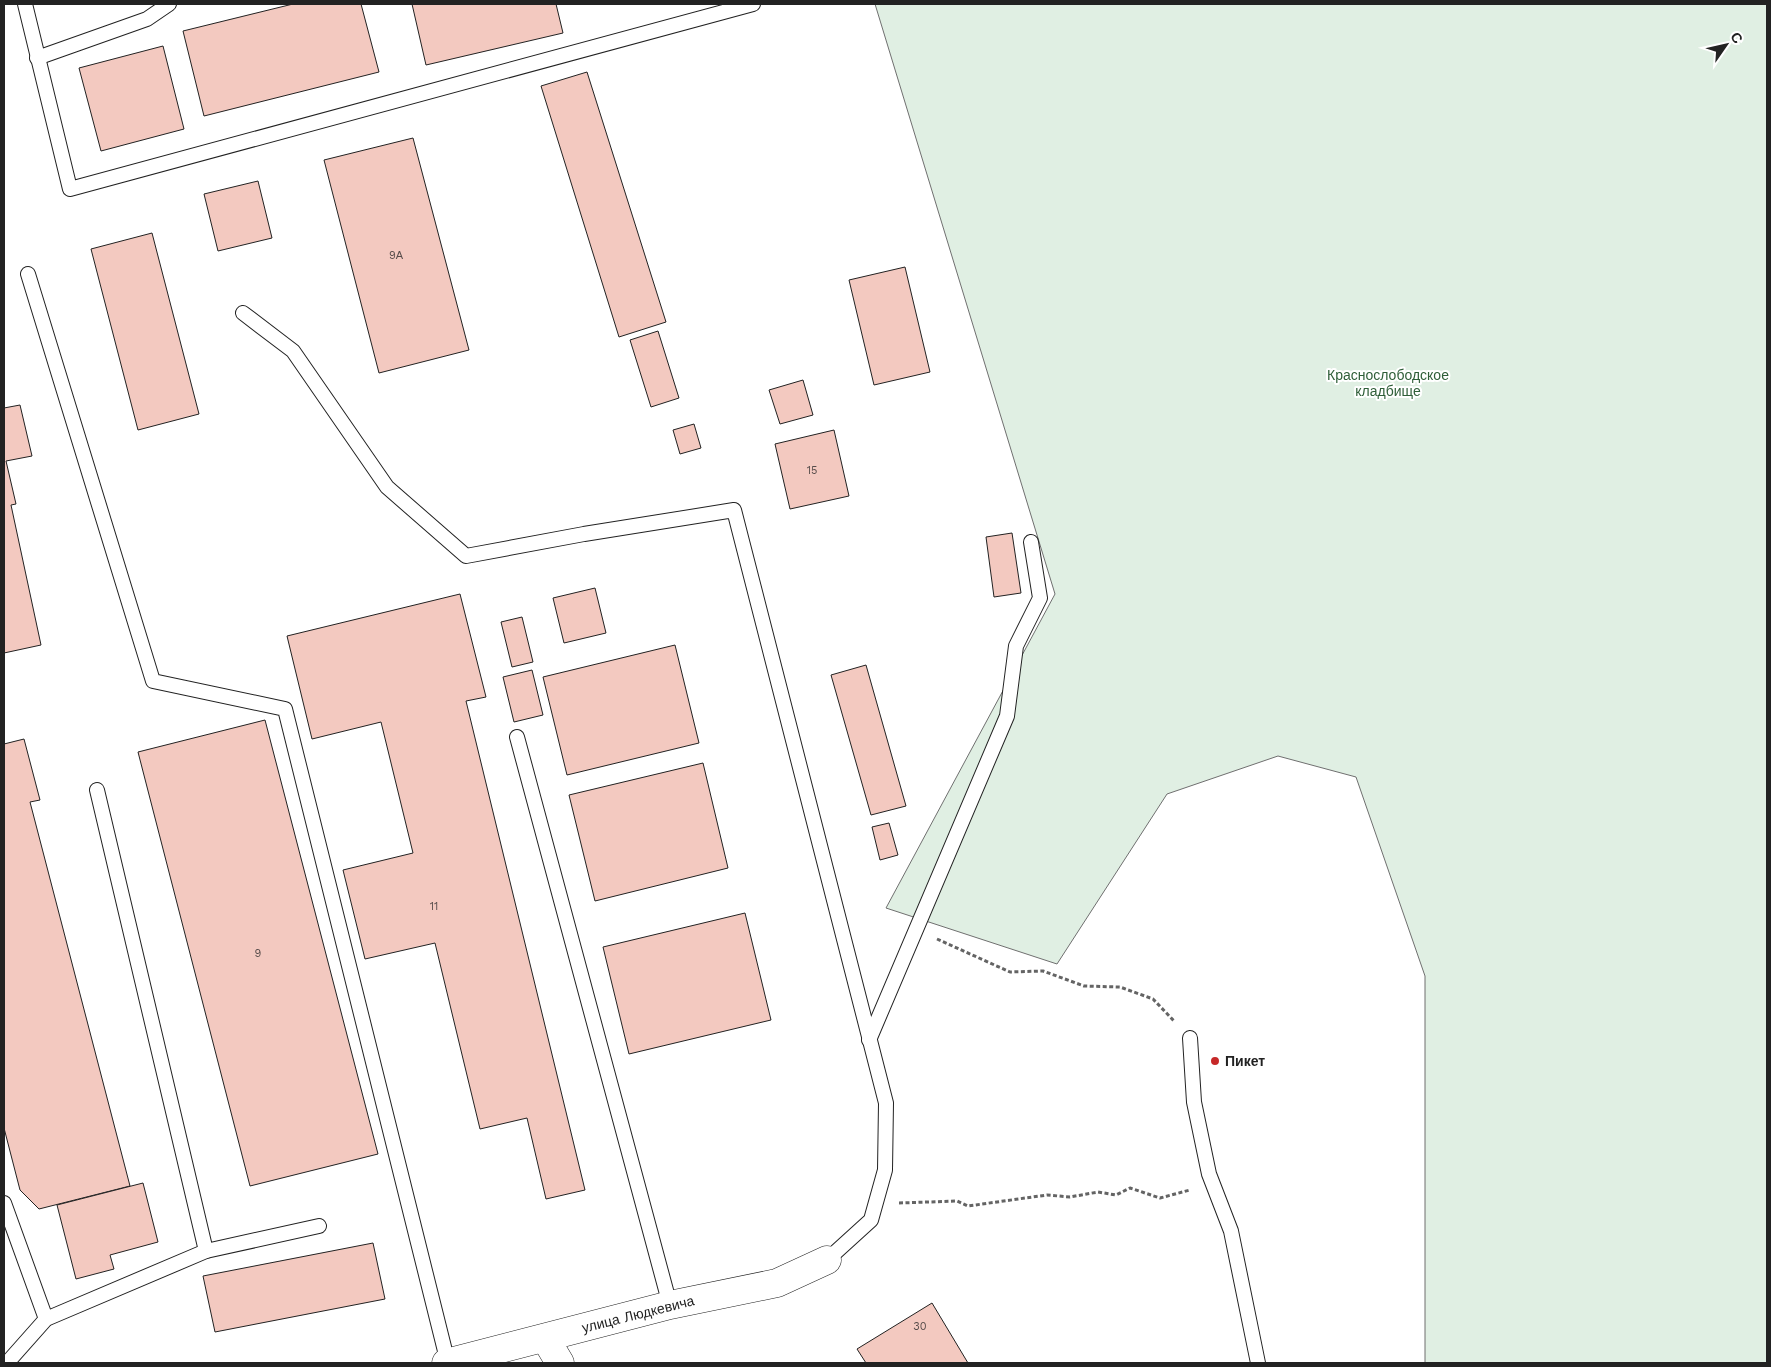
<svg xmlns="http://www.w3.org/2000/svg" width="1771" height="1367" viewBox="0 0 1771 1367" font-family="'Work Sans',sans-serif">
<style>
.green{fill:#e0efe3;stroke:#6f6f6f}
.building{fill:#f3c9c0;stroke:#222}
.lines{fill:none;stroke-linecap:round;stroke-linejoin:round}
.lane-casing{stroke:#222;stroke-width:16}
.street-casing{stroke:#222;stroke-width:29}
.path{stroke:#646464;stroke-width:3;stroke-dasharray:4 2.5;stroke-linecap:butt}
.lane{stroke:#fff;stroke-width:14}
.street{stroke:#fff;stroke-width:28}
.poi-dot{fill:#c62828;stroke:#fff;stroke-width:2}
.labels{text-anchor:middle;stroke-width:4;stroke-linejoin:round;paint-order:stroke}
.number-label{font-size:11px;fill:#564c4a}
.park-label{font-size:14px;fill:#2f5e38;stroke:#fff}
.poi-label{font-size:14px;font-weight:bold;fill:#222;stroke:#fff;text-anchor:start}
.street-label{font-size:14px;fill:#222;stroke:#fff}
</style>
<rect width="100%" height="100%" fill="#fff"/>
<polygon class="green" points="875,4 1767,4 1767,1363 1425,1363 1425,976 1356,777 1278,756 1167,794 1057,964 886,908 1055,594"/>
<g class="building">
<polygon points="293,4 361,4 379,72 204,116 183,31"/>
<polygon points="412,4 556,4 563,33 426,65"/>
<polygon points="163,46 184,129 101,151 79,68"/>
<polygon points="587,72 666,322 619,337 541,86"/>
<polygon points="413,138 469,350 379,373 324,160"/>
<polygon points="258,181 272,238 218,251 204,194"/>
<polygon points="152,233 199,414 138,430 91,249"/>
<polygon points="905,267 930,372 874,385 849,280"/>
<polygon points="658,331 679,398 651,407 630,340"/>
<polygon points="803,380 813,415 780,424 769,390"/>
<polygon points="20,405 32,456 6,461 16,504 11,505 41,645 4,653 4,408"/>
<polygon points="694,424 701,448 680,454 673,430"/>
<polygon points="834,430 849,496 790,509 775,444"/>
<polygon points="1012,533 1021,593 994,597 986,537"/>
<polygon points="595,588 606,633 564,643 553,598"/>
<polygon points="460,594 486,697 466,701 585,1190 546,1199 527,1118 480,1129 435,943 365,959 343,870 413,853 381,722 312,739 287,636"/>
<polygon points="522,617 533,662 512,667 501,622"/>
<polygon points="675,645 699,743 567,775 543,677"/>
<polygon points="866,665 906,806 871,815 831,675"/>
<polygon points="532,670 543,715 514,722 503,677"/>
<polygon points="265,720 378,1154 250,1186 138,752"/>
<polygon points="24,739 40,800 30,802 130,1186 39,1209 20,1190 4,1128 4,744"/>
<polygon points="703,763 728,868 595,901 569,795"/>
<polygon points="889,823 898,855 880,860 872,827"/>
<polygon points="745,913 771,1020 629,1054 603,947"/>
<polygon points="143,1183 158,1242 110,1255 114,1269 76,1279 57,1205"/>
<polygon points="373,1243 385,1299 215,1332 203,1276"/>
<polygon points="932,1303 968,1363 866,1363 857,1349"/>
</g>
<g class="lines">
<defs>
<g id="lane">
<polyline points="25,4 70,189 753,4"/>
<polyline points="37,58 147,19 169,4"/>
<polyline points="28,274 153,681 285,709 448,1363"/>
<polyline points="243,313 293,351 387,487 466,556 584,534 734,510 886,1103 885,1170 871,1220 827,1260"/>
<polyline points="517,737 670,1305"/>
<polyline points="97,790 206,1251"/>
<polyline points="1190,1038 1194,1102 1209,1174 1231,1231 1258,1363"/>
<polyline points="869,1040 1007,716 1016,646 1040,598 1031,542"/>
<polyline points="4,1203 46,1319"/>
<polyline points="7,1363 46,1319 206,1251 319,1226"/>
</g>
<g id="street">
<polyline points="545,1338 560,1363"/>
<polyline points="446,1363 670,1305 777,1283 827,1260"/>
</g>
</defs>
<use href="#lane" class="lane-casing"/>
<use href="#street" class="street-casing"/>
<g class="path">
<polyline points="937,939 1010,972 1043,971 1084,986 1120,987 1153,999 1175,1022"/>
<polyline points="899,1203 957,1201 968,1206 1047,1195 1070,1197 1098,1192 1116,1195 1130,1188 1160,1198 1190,1190"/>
</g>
<use href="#lane" class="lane"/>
<use href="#street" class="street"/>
</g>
<circle class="poi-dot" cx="1215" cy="1061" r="5"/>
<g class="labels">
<g class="number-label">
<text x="396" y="259">9А</text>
<text x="812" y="474">15</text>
<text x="434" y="910">11</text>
<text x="258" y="957">9</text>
<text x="920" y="1330">30</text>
</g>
<g class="park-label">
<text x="1388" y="380">Краснослободское<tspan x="1388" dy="16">кладбище</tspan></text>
</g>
<g class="poi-label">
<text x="1225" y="1066">Пикет</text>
</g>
<g class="street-label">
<text transform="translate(638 1314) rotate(-14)" y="5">улица Людкевича</text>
</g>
</g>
<rect width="1771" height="1367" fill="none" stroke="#222222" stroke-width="10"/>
<g transform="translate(1726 45) rotate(56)" stroke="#ffffff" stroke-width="4" paint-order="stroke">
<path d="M0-4L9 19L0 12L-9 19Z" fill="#222222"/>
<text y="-8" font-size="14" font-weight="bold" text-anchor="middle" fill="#222222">С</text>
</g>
</svg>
